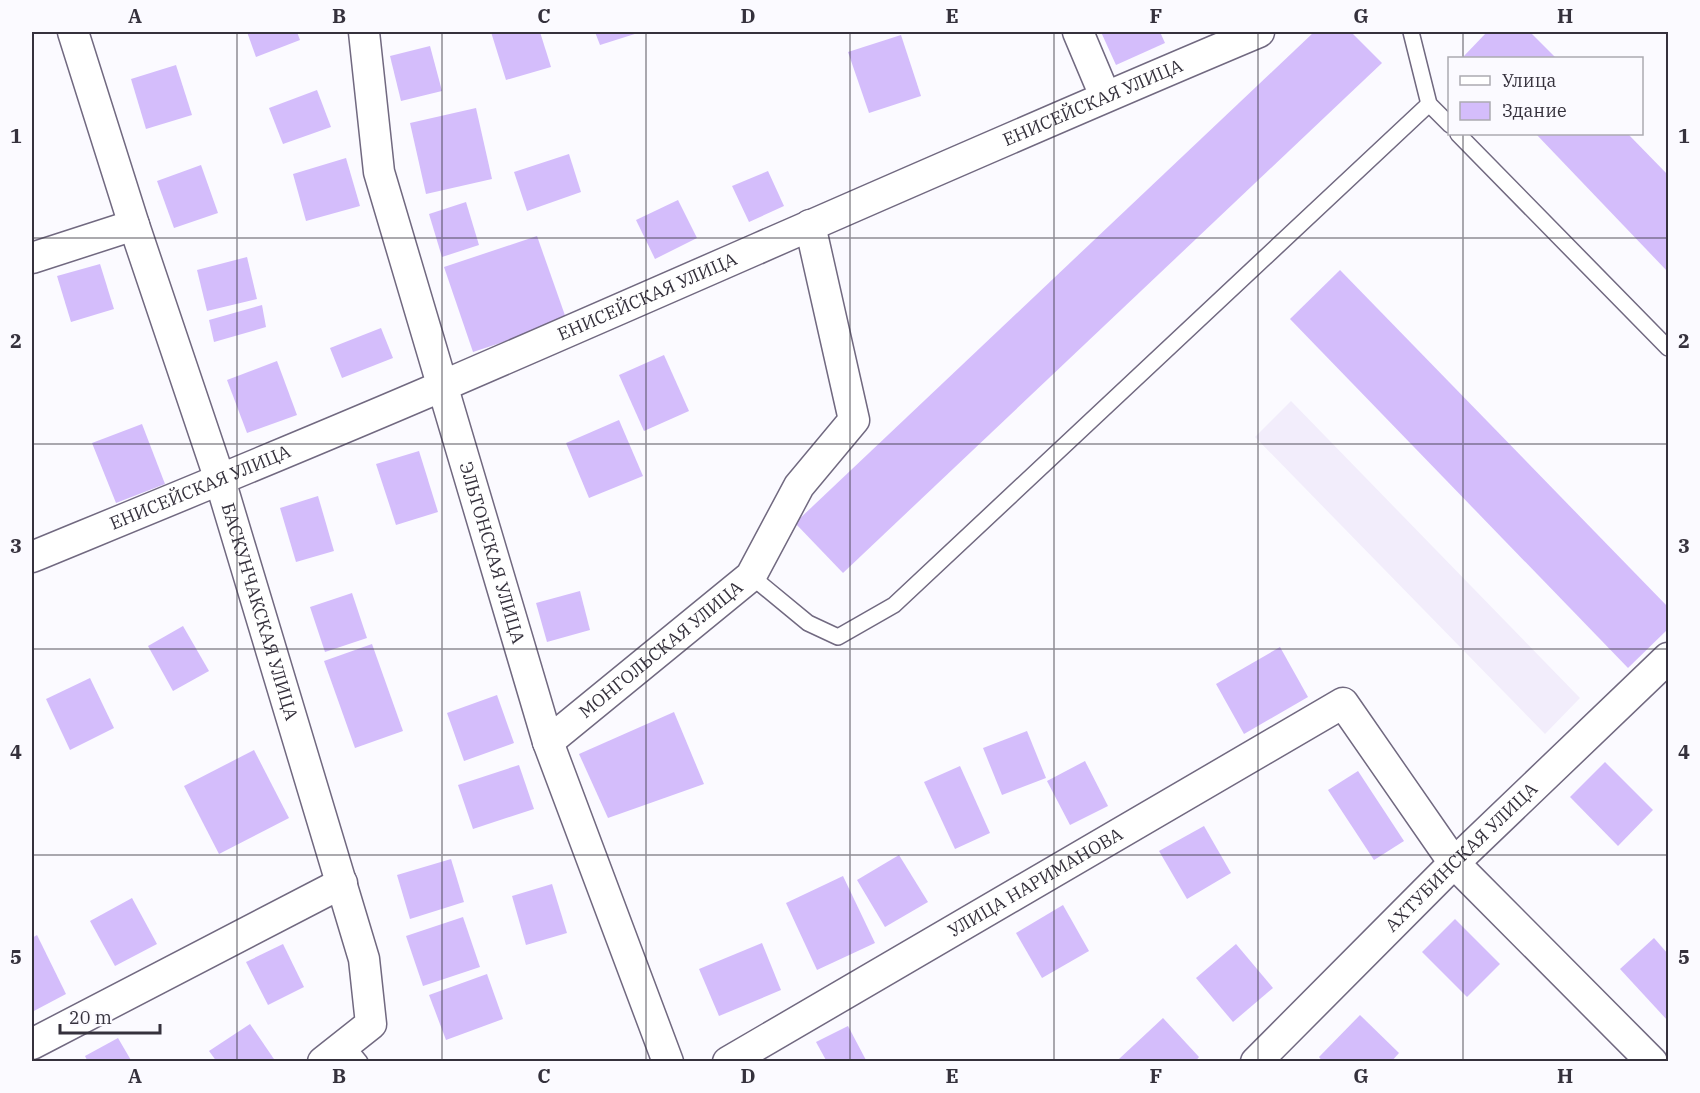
<svg xmlns="http://www.w3.org/2000/svg" width="1700" height="1093" viewBox="0 0 1700 1093" font-family="'IBM Plex Serif',serif">
<style>
.built{fill:#f2edfb}
.building{fill:#d4bdfb}
.lines{fill:none;stroke-linecap:round;stroke-linejoin:round}
.lane-casing{stroke:#716980;stroke-width:18}
.street-casing{stroke:#716980;stroke-width:33}
.lane{stroke:#fff;stroke-width:15}
.street{stroke:#fff;stroke-width:30}
.grid{fill:none;stroke:#35313c;stroke-width:1.5;stroke-opacity:0.55}
.labels{text-anchor:middle;stroke-width:4.5;stroke-linejoin:round;paint-order:stroke}
.street-label{font-size:18px;fill:#35313c;stroke:#fbfaff}
.neatline{fill:none;stroke:#35313c;stroke-width:2}
.grid-label{font-size:20px;text-anchor:middle;font-weight:bold;fill:#35313c}
</style>
<rect width="100%" height="100%" fill="#fbfaff"/>
<polygon class="built" points="1291,401 1580,698 1545,734 1255,437"/>
<g class="building">
<polygon points="247,32 297,32 300,40 256,57"/>
<polygon points="491,32 540,32 551,67 506,80"/>
<polygon points="595,32 641,32 600,45"/>
<polygon points="1101,32 1160,32 1165,43 1116,65"/>
<polygon points="1314,32 1351,32 1382,63 843,573 795,523"/>
<polygon points="1487,32 1530,32 1556,58 1464,58 1463,57"/>
<polygon points="901,35 921,96 869,113 848,52"/>
<polygon points="430,46 442,91 401,101 390,56"/>
<polygon points="176,65 192,115 146,129 131,79"/>
<polygon points="317,90 331,127 283,144 269,108"/>
<polygon points="476,108 492,179 426,194 410,123"/>
<polygon points="1536,134 1628,134 1668,175 1668,272"/>
<polygon points="569,154 581,192 527,211 514,172"/>
<polygon points="346,158 360,206 306,221 293,174"/>
<polygon points="201,165 218,213 174,228 157,181"/>
<polygon points="768,171 784,206 749,222 732,186"/>
<polygon points="678,200 697,238 655,259 636,220"/>
<polygon points="466,202 479,245 442,257 429,214"/>
<polygon points="537,236 567,321 473,352 444,267"/>
<polygon points="247,257 257,299 207,311 197,270"/>
<polygon points="100,264 114,309 71,322 57,276"/>
<polygon points="1340,270 1668,607 1668,629 1628,668 1290,319"/>
<polygon points="262,305 266,327 214,342 209,320"/>
<polygon points="381,328 393,358 342,378 330,348"/>
<polygon points="664,355 689,411 644,431 619,375"/>
<polygon points="277,361 297,415 247,433 227,380"/>
<polygon points="619,420 643,476 589,498 566,443"/>
<polygon points="142,424 165,484 116,503 92,443"/>
<polygon points="419,451 438,512 396,525 376,464"/>
<polygon points="318,496 334,551 296,562 280,508"/>
<polygon points="580,591 590,630 547,642 536,603"/>
<polygon points="352,593 367,638 325,652 310,607"/>
<polygon points="183,626 209,671 173,691 148,646"/>
<polygon points="372,644 403,731 355,748 324,661"/>
<polygon points="1280,647 1308,697 1244,734 1216,684"/>
<polygon points="90,678 114,728 70,750 46,699"/>
<polygon points="497,695 514,743 464,761 447,713"/>
<polygon points="674,712 704,784 608,818 579,754"/>
<polygon points="1027,731 1046,778 1002,795 983,748"/>
<polygon points="254,750 289,818 219,854 184,786"/>
<polygon points="1085,761 1108,806 1070,825 1047,781"/>
<polygon points="1605,762 1653,810 1618,846 1570,797"/>
<polygon points="519,765 534,809 473,829 458,785"/>
<polygon points="960,766 990,833 955,849 924,782"/>
<polygon points="1358,771 1404,841 1374,860 1328,790"/>
<polygon points="1204,826 1231,873 1187,899 1159,851"/>
<polygon points="899,855 928,902 885,927 857,880"/>
<polygon points="451,859 464,902 410,919 397,875"/>
<polygon points="843,876 875,943 817,970 786,903"/>
<polygon points="552,884 567,933 526,945 512,896"/>
<polygon points="132,898 157,944 115,966 90,921"/>
<polygon points="1063,905 1089,951 1042,978 1016,933"/>
<polygon points="463,917 480,967 423,986 406,936"/>
<polygon points="1455,919 1500,964 1467,997 1422,952"/>
<polygon points="37,935 66,994 32,1012 32,938"/>
<polygon points="1654,938 1668,954 1668,1021 1620,969"/>
<polygon points="762,943 781,990 719,1016 699,969"/>
<polygon points="283,944 304,987 268,1005 246,962"/>
<polygon points="1236,944 1273,988 1233,1022 1196,978"/>
<polygon points="487,974 503,1019 446,1040 429,995"/>
<polygon points="1360,1015 1399,1053 1391,1062 1323,1062 1319,1057"/>
<polygon points="1163,1018 1199,1057 1195,1062 1122,1062 1119,1059"/>
<polygon points="250,1024 276,1062 217,1062 209,1051"/>
<polygon points="848,1026 867,1062 827,1062 816,1042"/>
<polygon points="118,1038 132,1062 88,1062 85,1056"/>
</g>
<g class="lines">
<defs>
<g id="lane">
<polyline points="1411,32 1429,104 1450,125"/>
<polyline points="1458,134 1668,348"/>
<polyline points="751,576 808,623 838,637 894,605 1429,104"/>
<polyline points="346,1045 360,1062"/>
</g>
<g id="street">
<path id="s1" d="M73 32 134 225 220 480 364 959 371 1024 323 1062"/>
<path id="s2" d="M364 32 379 172 548 742 668 1062"/>
<polyline points="1078,32 1105,96"/>
<polyline points="32,258 134,225"/>
<path id="s3" d="M32 557C168 501 305 445 440 387 714 269 985 147 1259 32"/>
<path id="s4" d="M548 742 751 576 799 486 854 420 810 225"/>
<polyline points="32,1044 342,883"/>
<path id="s5" d="M728 1062 1343 703 1454 863 1652 1062"/>
<path id="s6" d="M1256 1062 1454 863 1668 658"/>
</g>
</defs>
<use href="#lane" class="lane-casing"/>
<use href="#street" class="street-casing"/>
<use href="#lane" class="lane"/>
<use href="#street" class="street"/>
</g>
<path class="grid" d="M237 32V1062M442 32V1062M646 32V1062M850 32V1062M1054 32V1062M1258 32V1062M1463 32V58M1463 134V1062M32 238H1668M32 444H1668M32 649H1668M32 855H1668"/>
<g class="labels">
<g class="street-label">
<text dy="6" stroke="none"><textPath href="#s3" startOffset="1154">ЕНИСЕЙСКАЯ УЛИЦА</textPath></text>
<text dy="6" stroke="none"><textPath href="#s3" startOffset="668">ЕНИСЕЙСКАЯ УЛИЦА</textPath></text>
<text dy="6" stroke="none"><textPath href="#s3" startOffset="182">ЕНИСЕЙСКАЯ УЛИЦА</textPath></text>
<text dy="6" stroke="none"><textPath href="#s2" startOffset="538">ЭЛЬТОНСКАЯ УЛИЦА</textPath></text>
<text dy="6" stroke="none"><textPath href="#s1" startOffset="609">БАСКУНЧАКСКАЯ УЛИЦА</textPath></text>
<text dy="6" stroke="none"><textPath href="#s4" startOffset="146">МОНГОЛЬСКАЯ УЛИЦА</textPath></text>
<text dy="6" stroke="none"><textPath href="#s6" startOffset="290">АХТУБИНСКАЯ УЛИЦА</textPath></text>
<text dy="6" stroke="none"><textPath href="#s5" startOffset="356">УЛИЦА НАРИМАНОВА</textPath></text>
</g>
</g>
<rect width="1700" height="1093" fill="none" stroke="#fbfaff" stroke-width="66"/>
<rect x="1448" y="57" width="195" height="78" fill="#fbfaff" stroke="#acaab1" stroke-width="1.5"/>
<rect x="1460" y="76" width="30" height="9" fill="#ffffff" stroke="#acaab1" stroke-width="1.5"/>
<text x="1502" y="87" font-size="18" fill="#35313c">Улица</text>
<rect x="1460" y="102" width="30" height="18" fill="#d4bdfb" stroke="#acaab1" stroke-width="1.5"/>
<text x="1502" y="117" font-size="18" fill="#35313c">Здание</text>
<path d="M60 1024v9h100v-9" fill="none" stroke="#35313c" stroke-width="3"/>
<text x="69" y="1024" font-size="18" fill="#35313c" stroke="#fbfaff" stroke-width="4.5" paint-order="stroke">20 m</text>
<rect x="33" y="33" width="1634" height="1027" class="neatline"/>
<g class="grid-label">
<text x="135" y="23">A</text>
<text x="339" y="23">B</text>
<text x="544" y="23">C</text>
<text x="748" y="23">D</text>
<text x="952" y="23">E</text>
<text x="1156" y="23">F</text>
<text x="1361" y="23">G</text>
<text x="1565" y="23">H</text>
<text x="16" y="143">1</text>
<text x="1684" y="143">1</text>
<text x="16" y="348">2</text>
<text x="1684" y="348">2</text>
<text x="16" y="553">3</text>
<text x="1684" y="553">3</text>
<text x="16" y="759">4</text>
<text x="1684" y="759">4</text>
<text x="16" y="964">5</text>
<text x="1684" y="964">5</text>
<text x="135" y="1083">A</text>
<text x="339" y="1083">B</text>
<text x="544" y="1083">C</text>
<text x="748" y="1083">D</text>
<text x="952" y="1083">E</text>
<text x="1156" y="1083">F</text>
<text x="1361" y="1083">G</text>
<text x="1565" y="1083">H</text>
</g>
</svg>
